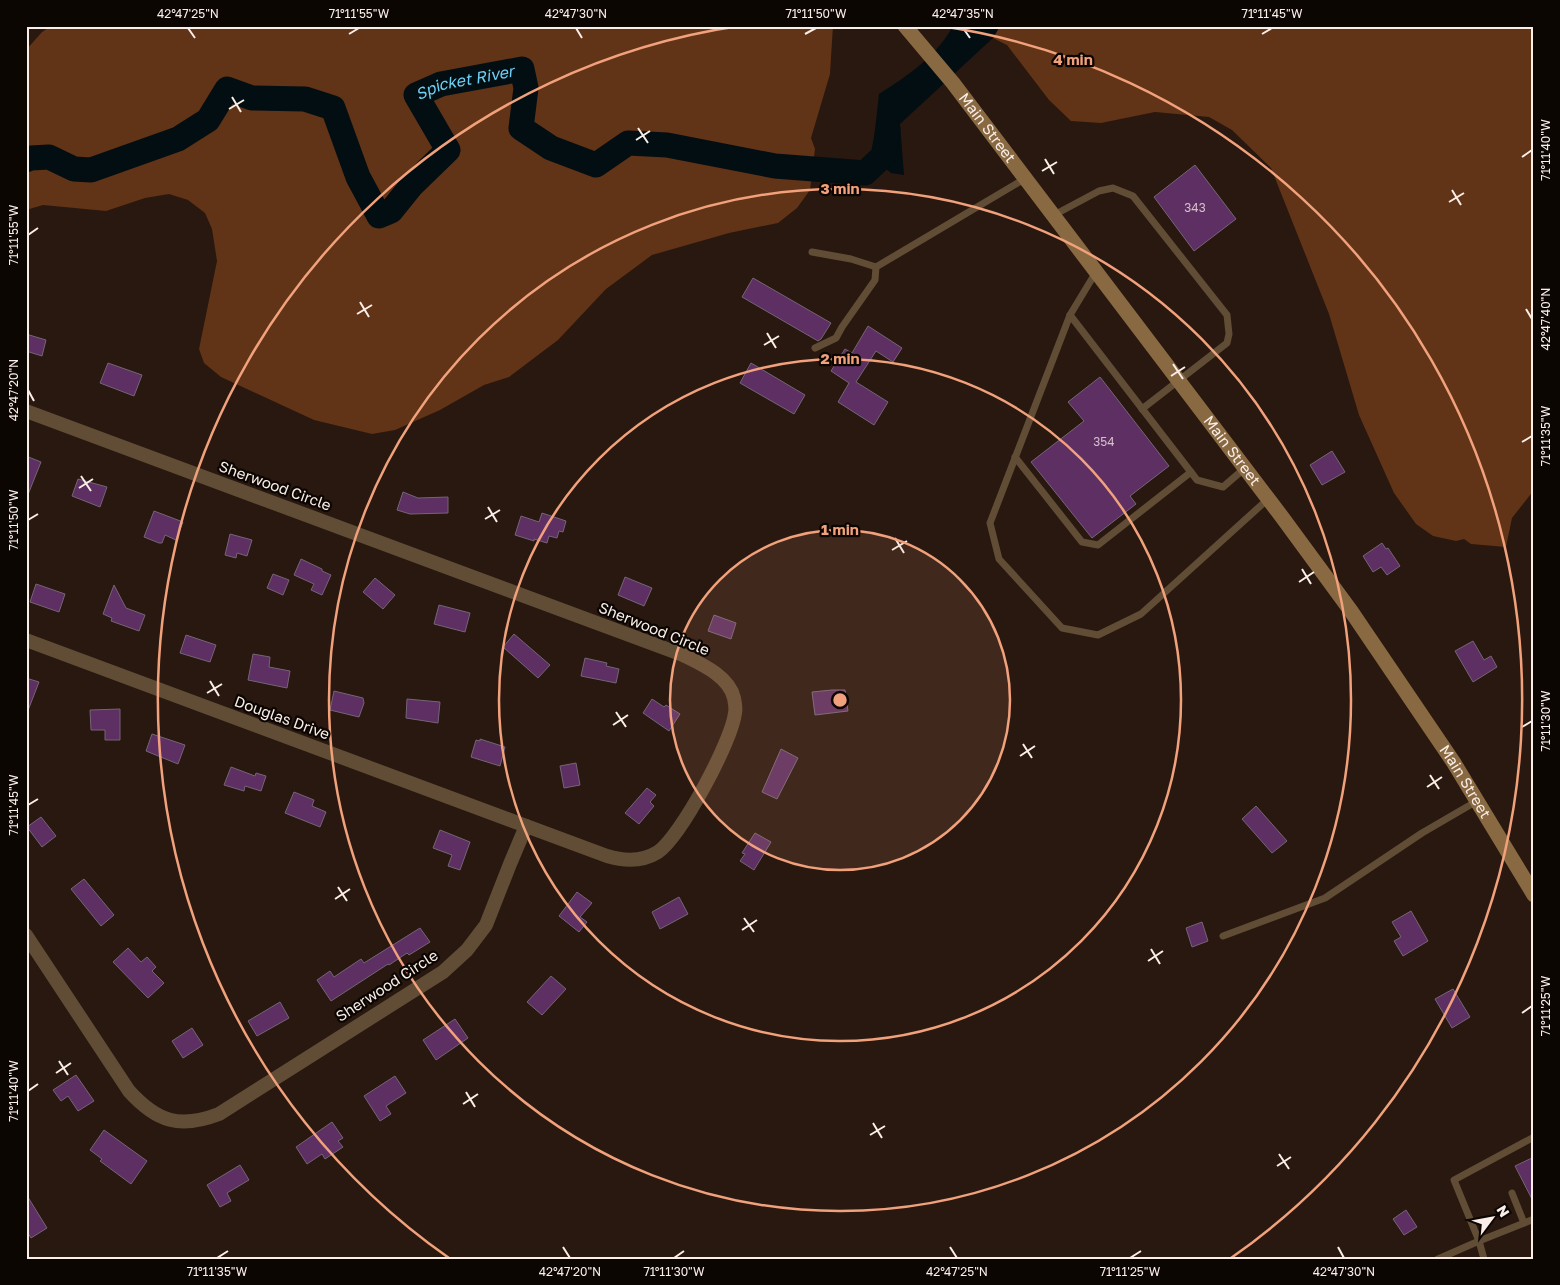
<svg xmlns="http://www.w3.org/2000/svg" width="1560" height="1285" viewBox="0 0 1560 1285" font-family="'Golos Text',sans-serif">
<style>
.green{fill:#613317}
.water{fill:#030e12}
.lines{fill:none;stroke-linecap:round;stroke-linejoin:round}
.river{stroke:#030e12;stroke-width:25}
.building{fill:#5d2f63;stroke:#746576}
.service{stroke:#614d35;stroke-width:7}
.minor{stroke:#614d35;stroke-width:14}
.secondary{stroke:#896941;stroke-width:15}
.ticks{fill:none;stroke:#faeee8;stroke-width:2}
.ring{fill:none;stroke:#f1a17b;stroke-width:2.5}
.labels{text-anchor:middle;stroke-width:4.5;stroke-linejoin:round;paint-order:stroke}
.number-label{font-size:12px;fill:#d3bec7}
.street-label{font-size:15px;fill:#faeee8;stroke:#0c0603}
.water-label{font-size:16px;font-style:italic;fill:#6ed0f4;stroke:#0c0603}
.centre{fill:#f1a17b;stroke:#0c0603;stroke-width:2.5}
.ring-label{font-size:15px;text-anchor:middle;font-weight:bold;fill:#f1a17b;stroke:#0c0603;stroke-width:4.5;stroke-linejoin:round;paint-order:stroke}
.neatline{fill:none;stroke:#faeee8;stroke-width:2}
.ticks-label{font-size:12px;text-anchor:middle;fill:#faeee8}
</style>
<rect width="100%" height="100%" fill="#28180f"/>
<g class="green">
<polygon points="51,26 833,26 830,74 811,138 815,149 810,190 797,208 778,223 729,233 652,255 606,289 558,340 509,377 484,385 440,410 395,430 372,434 314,420 221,377 204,363 199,349 217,261 212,229 205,213 188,200 169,194 145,198 106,211 43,205 26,210 26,50 42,32"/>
<polygon points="1000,26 1534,26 1534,490 1512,518 1506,547 1471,544 1464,539 1456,541 1433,536 1416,524 1394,493 1359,415 1329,314 1271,168 1232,130 1209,117 1155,112 1101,123 1071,121 1049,100 1007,45 993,38"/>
</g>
<path class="water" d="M953 26H1000L993 38 900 124 904 175 891 173 872 157 879 94C907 76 936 57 953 26Z"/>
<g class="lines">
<path class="river" id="s1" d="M26 160 31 158 49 157 74 169 91 170 178 139 208 120 227 89 252 98 305 99 333 108 358 177 379 216 391 211 412 185 448 150 416 95 441 84 522 69 526 88 521 128 551 148 596 165 628 143 667 145 775 166 865 173 883 156 888 130"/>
</g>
<g class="building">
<polygon points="1195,165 1236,219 1194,251 1154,197"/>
<polygon points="753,278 831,323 821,339 818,341 742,297"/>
<polygon points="868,326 902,348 893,362 876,351 856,382 888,402 874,425 838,402 849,383 831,371 845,349 852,353"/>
<polygon points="26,334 46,340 42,356 26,351"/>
<polygon points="108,363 142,375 134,396 100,383"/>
<polygon points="751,363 805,395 794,414 740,383"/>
<polygon points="1100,377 1169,466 1130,496 1136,504 1092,538 1031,462 1084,421 1068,402"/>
<polygon points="1332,451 1345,472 1322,485 1310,465"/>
<polygon points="26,456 41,462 27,497 26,497"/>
<polygon points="78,479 107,487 100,507 72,496"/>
<polygon points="403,492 418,498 448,497 448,513 410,514 397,510"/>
<polygon points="154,511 183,522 176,540 165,535 162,543 159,543 144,537"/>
<polygon points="542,513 566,521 563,532 559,531 557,538 549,536 547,543 534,539 534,541 515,535 521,516 539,522"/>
<polygon points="230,534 252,540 247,556 237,553 236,558 225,555"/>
<polygon points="1382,543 1386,549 1388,548 1400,566 1387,575 1381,567 1373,572 1363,556"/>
<polygon points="301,559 322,569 322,571 331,575 322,595 311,590 314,584 294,575"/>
<polygon points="273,574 289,580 283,595 267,588"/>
<polygon points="625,577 652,588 644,606 618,595"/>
<polygon points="375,578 395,595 383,609 363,592"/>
<polygon points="36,584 65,594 59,612 30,602"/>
<polygon points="114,585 126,608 145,615 139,631 111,621 112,618 103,614"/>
<polygon points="439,605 470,613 465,632 434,624"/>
<polygon points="714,615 736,623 731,639 708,631"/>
<polygon points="514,634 550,665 538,678 503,647"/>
<polygon points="186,635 216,645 210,662 180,653"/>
<polygon points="1473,641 1484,660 1491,656 1497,667 1473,682 1455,651"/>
<polygon points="253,654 270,657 269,667 290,671 287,688 248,680"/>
<polygon points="585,658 607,663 606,666 619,669 616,683 581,676"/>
<polygon points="26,678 39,682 27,713 26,713"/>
<polygon points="832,690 845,690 848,711 815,715 812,692"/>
<polygon points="334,691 363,698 364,703 359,717 330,710"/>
<polygon points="407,699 440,702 438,723 406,718"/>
<polygon points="652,699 664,707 666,705 680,714 669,731 643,713"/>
<polygon points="120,709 120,740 105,740 105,730 91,730 90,710"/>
<polygon points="152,734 185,745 178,764 146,751"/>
<polygon points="480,739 505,747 500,766 471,757 476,740 480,741"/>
<polygon points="781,749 798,758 777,799 762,792"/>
<polygon points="576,763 580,785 564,788 560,766"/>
<polygon points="231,767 255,776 256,773 266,776 261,791 245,786 244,791 224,785"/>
<polygon points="647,788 656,795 650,802 654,806 639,824 625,813"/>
<polygon points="294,792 314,800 312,806 326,812 320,827 285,813"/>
<polygon points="1256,806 1287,841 1272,853 1242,819"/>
<polygon points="41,817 56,836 42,847 27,827"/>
<polygon points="440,830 470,842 460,870 448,866 452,855 433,848"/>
<polygon points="755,833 771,842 754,870 740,861 745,854 742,853"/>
<polygon points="84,879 114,915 101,926 71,889"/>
<polygon points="577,892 592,903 580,917 587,922 579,932 559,916"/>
<polygon points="679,897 688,914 660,929 652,912"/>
<polygon points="1411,911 1428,941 1403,956 1394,941 1401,937 1392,922"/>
<polygon points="1202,922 1208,941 1192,947 1186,928"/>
<polygon points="420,928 430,942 409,955 407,953 389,965 388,964 331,1001 317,980 330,971 334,977 361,959 364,963"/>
<polygon points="128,948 141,962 147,957 156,967 152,971 164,983 148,998 113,962"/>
<polygon points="551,976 566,989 542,1015 527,1002"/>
<polygon points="1453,989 1470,1017 1452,1028 1435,999"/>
<polygon points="280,1002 289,1018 257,1036 248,1021"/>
<polygon points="455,1019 468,1038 436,1060 423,1040"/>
<polygon points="192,1028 203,1045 183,1058 172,1041"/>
<polygon points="76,1075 94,1101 78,1111 68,1096 61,1101 53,1090"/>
<polygon points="395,1076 406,1093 386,1106 391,1114 380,1121 364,1096"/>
<polygon points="332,1122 343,1138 338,1141 343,1147 325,1159 322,1154 307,1164 296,1147"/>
<polygon points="104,1130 147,1161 131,1184 100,1161 102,1159 90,1150"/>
<polygon points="1534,1157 1534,1203 1515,1166"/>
<polygon points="240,1165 249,1180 227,1193 231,1201 220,1207 207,1185"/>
<polygon points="26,1194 47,1228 31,1238 26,1230"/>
<polygon points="1406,1210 1417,1227 1404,1235 1393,1219"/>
</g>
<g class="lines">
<g class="service">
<polyline points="1054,215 1099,191 1113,188 1133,196 1227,315 1229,334 1227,343 1142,409"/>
<polyline points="812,252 851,259 876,267"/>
<polyline points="1096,272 1070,315 990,523 999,559 1062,628 1098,635 1141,614 1268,499"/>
<polyline points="1070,315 1197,480 1223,487 1245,468"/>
<polyline points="815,348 836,338 842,327 875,280 876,267 1026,178"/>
<polyline points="1015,457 1082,542 1098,545 1191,472"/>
<polyline points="1223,936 1325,898 1422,833 1477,801"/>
<polyline points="1534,1137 1454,1180 1479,1241 1534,1219"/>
<polyline points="1512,1193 1524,1223"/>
<polyline points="1438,1259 1479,1241 1484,1259"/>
</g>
<g class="minor">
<path d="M26 411 683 655C701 664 729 676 734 698 735 703 736 709 735 713 732 741 681 836 658 852 642 862 624 861 607 856L26 640"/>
<path d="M26 935 129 1091C157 1122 180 1129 219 1114L443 972 467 950 486 925 510 864 526 826"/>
</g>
<path class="secondary" id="s2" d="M905 26 953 83 1282 517 1351 611 1454 763 1534 895"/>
</g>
<path class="ticks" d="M188 28 195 38M576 28 582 38M963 28 970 38M349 34 359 28M805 34 816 28M1262 34 1272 28M232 97 241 112M229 109 244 100M638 128 648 143M636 140 650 131M1522 157 1532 150M1045 159 1054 174M1042 171 1057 162M1452 190 1461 205M1449 202 1464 193M28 235 38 228M360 302 369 317M1526 309 1532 319M357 314 372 305M767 333 776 348M764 345 779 336M1173 364 1183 379M1171 376 1185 367M28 390 34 401M1522 442 1532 436M81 476 91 491M79 488 93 479M488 507 497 522M485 519 500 510M28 520 38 514M895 538 904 553M892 550 907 541M1302 569 1311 584M1299 582 1314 572M210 681 219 696M207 693 222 684M616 712 626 727M613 725 628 715M1522 727 1532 721M1023 744 1032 758M1020 756 1035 746M1430 775 1439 789M1427 787 1442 777M28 805 38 799M338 887 347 901M335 899 350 889M744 918 754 932M742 930 757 920M1151 949 1160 964M1148 961 1163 951M1522 1013 1532 1006M59 1061 68 1075M56 1073 71 1063M28 1091 38 1084M466 1092 475 1107M463 1104 478 1094M873 1123 882 1138M870 1135 885 1126M1279 1154 1289 1169M1277 1166 1291 1157M563 1247 570 1258M950 1247 957 1258M1338 1247 1344 1258M217 1258 228 1251M674 1258 684 1251M1130 1258 1141 1251"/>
<circle cx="840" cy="700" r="170" fill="#f1a17b" fill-opacity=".12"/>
<g class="ring">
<circle cx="840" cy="700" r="170"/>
<circle cx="840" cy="700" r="341"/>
<circle cx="840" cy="700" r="511"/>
<path d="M449 1258A681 681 0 0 1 739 26M941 26A681 681 0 0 1 1231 1258"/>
</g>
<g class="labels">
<g class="number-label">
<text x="1195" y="212">343</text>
<text x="1104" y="446">354</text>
</g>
<g class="street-label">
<text dy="5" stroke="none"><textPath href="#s2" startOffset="131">Main Street</textPath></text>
<text dy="5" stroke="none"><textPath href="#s2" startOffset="536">Main Street</textPath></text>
<text transform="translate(275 486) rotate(20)" y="5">Sherwood Circle</text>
<text transform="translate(654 629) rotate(22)" y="5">Sherwood Circle</text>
<text transform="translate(282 718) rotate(20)" y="5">Douglas Drive</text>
<text dy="5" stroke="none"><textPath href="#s2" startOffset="941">Main Street</textPath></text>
<text transform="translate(387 986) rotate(-33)" y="5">Sherwood Circle</text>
</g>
<g class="water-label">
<text dy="6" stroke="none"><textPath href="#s1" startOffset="670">Spicket River</textPath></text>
</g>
</g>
<circle cx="840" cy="700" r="8" class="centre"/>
<g class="ring-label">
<text x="1073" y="65">4 min</text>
<text x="840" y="194">3 min</text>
<text x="840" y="364">2 min</text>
<text x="840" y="535">1 min</text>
</g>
<rect width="1560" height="1285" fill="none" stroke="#0c0603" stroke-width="55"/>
<g transform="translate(1492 1218) rotate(58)" stroke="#0c0603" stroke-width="4" paint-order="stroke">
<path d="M0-4L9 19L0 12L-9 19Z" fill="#faeee8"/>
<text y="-8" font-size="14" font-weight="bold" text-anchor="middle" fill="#faeee8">N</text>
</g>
<rect x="28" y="28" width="1504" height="1230" class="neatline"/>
<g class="ticks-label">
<text x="188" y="18">42°47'25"N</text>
<text x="359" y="18">71°11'55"W</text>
<text x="576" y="18">42°47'30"N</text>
<text x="816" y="18">71°11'50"W</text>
<text x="963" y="18">42°47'35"N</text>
<text x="1272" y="18">71°11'45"W</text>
<text transform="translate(1546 150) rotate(-90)" y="4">71°11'40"W</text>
<text transform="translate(14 235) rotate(-90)" y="4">71°11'55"W</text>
<text transform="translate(1546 319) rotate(-90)" y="4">42°47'40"N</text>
<text transform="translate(14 390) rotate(-90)" y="4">42°47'20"N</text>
<text transform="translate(1546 436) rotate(-90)" y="4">71°11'35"W</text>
<text transform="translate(14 520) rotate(-90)" y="4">71°11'50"W</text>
<text transform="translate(1546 721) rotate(-90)" y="4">71°11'30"W</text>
<text transform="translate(14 805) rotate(-90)" y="4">71°11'45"W</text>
<text transform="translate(1546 1006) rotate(-90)" y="4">71°11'25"W</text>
<text transform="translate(14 1091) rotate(-90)" y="4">71°11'40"W</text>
<text x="217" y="1276">71°11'35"W</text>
<text x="570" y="1276">42°47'20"N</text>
<text x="674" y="1276">71°11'30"W</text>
<text x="957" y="1276">42°47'25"N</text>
<text x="1130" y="1276">71°11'25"W</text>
<text x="1344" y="1276">42°47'30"N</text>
</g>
</svg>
